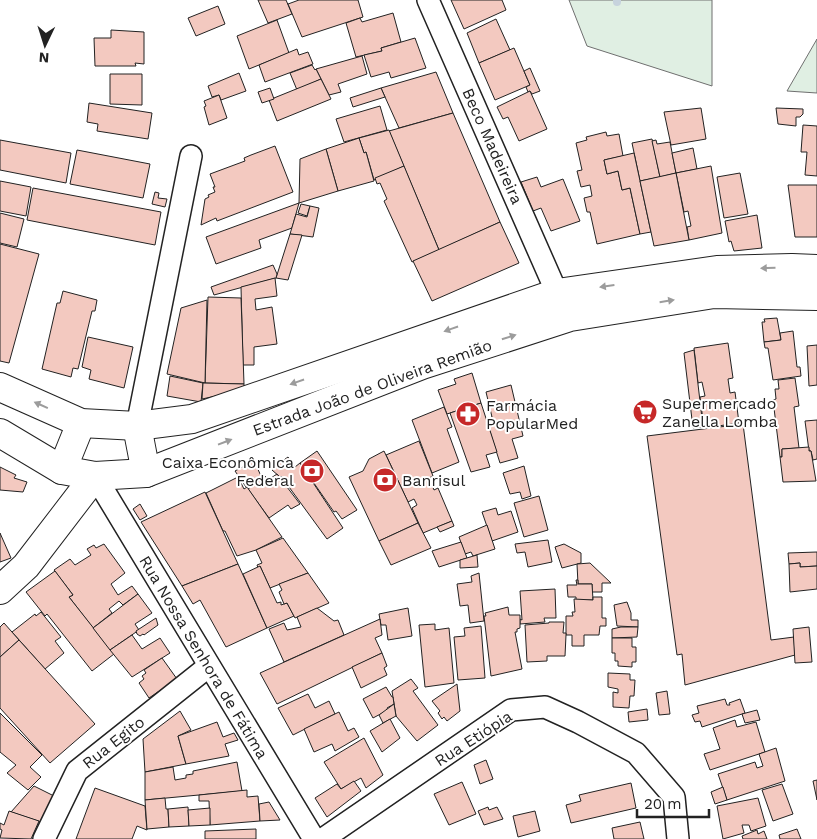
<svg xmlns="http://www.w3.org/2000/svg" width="817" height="839" viewBox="0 0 817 839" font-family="'Work Sans',sans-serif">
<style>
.green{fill:#e0efe3;stroke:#6f6f6f}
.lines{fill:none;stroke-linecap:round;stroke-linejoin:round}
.stream{stroke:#c7d3dd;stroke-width:8}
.building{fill:#f3c9c0;stroke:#222}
.minor-casing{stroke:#222;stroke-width:24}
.tertiary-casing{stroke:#222;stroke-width:30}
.secondary-casing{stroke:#222;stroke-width:30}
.minor{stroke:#fff;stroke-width:21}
.tertiary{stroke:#fff;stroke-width:28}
.secondary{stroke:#fff;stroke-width:28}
.oneway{fill:#9c9c9c}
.labels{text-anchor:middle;stroke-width:4;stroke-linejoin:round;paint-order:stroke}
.street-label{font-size:16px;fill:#222;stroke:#fff}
.poi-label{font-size:16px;fill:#222;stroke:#fff;text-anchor:start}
</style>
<rect width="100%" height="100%" fill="#fff"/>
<g class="green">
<polygon points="569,0 712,0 712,86 587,46"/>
<polygon points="817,39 817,93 787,91"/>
</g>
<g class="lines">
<polyline class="stream" points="617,2 617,0"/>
</g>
<g class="building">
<polygon points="258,0 286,0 292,14 268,23"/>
<polygon points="299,0 358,0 363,17 302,37 288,4"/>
<polygon points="451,0 502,0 506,10 464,29"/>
<polygon points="218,6 225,24 196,36 188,18"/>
<polygon points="393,13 401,42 381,48 382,51 356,57 346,23 360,18 362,22"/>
<polygon points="496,19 510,50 479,63 467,33"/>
<polygon points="277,20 289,53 249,69 237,36"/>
<polygon points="111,30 144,32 144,64 135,63 136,66 95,66 94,38 111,38"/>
<polygon points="415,38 426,68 391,78 389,72 371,77 364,55 382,51 381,48"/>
<polygon points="514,48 530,85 495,100 479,63"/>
<polygon points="297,49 299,55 308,52 313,64 265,82 259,65"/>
<polygon points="362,56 367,74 338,84 341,92 329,95 316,69"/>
<polygon points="312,65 315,70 316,69 321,79 297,90 290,73"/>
<polygon points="530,68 540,91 532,94 530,91 528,92 526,87 530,85 524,71"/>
<polygon points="436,72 453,113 399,128 381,88"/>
<polygon points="239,73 246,91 221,100 219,95 212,97 208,86"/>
<polygon points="110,74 142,74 142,105 110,104"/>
<polygon points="321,79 331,99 277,121 269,100"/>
<polygon points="270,88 274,99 262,103 258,92"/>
<polygon points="381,88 385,97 353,107 350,98"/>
<polygon points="530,91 547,129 519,141 508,117 503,119 497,107"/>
<polygon points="219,95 227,118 209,125 204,107 206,106 204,101"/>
<polygon points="89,103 152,113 148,139 97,131 98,124 87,122"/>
<polygon points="380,106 387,130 344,142 336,119"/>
<polygon points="701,108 706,139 671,145 664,112"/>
<polygon points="776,108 803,109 803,114 800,117 796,117 796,126 778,124"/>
<polygon points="453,113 500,222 439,250 389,131"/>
<polygon points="803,125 817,126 817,176 805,175 807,152 801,152"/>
<polygon points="389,130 404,166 374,180 366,152 364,153 359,138"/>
<polygon points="606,132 607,136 619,134 623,156 604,160 607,174 618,171 622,190 630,188 640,234 597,244 590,212 587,212 584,198 592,196 590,185 581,187 577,171 582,170 576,143 587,140 586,137"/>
<polygon points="359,138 364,153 366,152 374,181 338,191 326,149"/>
<polygon points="652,139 660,177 640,181 632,143"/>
<polygon points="0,140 71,153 66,183 0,170"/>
<polygon points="656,140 657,144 670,142 676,173 660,177 652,141"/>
<polygon points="275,146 293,192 217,221 216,218 201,225 205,199 209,197 208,195 215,192 213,187 215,187 210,174 245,161 244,158 251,155"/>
<polygon points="693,148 697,169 676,173 672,153"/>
<polygon points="326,149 338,191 299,203 300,159"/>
<polygon points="77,150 150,164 143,198 70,184"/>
<polygon points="634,153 651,232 640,234 630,188 622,190 618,171 607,174 604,160"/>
<polygon points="404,166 439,250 412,262 384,201 387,199 380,183 377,184 375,178"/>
<polygon points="711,166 722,233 689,240 687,227 691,226 688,211 684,212 676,173"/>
<polygon points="676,173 689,240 654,246 640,181"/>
<polygon points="740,173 748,214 724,218 717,177"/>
<polygon points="537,177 541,187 563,179 580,221 551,231 541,208 533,211 521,182"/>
<polygon points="0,181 31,187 26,216 0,211"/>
<polygon points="788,185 817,185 817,237 795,237"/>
<polygon points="33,188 161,212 155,245 27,220"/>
<polygon points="155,192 159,193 158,198 167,199 165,207 152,204"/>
<polygon points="299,203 292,228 259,240 261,248 216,264 206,237"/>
<polygon points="301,204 310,206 307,216 298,213"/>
<polygon points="310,206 319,208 313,237 290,234 296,214 307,217"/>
<polygon points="0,213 24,219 17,247 0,243"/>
<polygon points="757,215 762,248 734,251 731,241 729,242 725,221"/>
<polygon points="500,222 519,263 432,301 413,261"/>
<polygon points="290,234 302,235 288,280 276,278"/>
<polygon points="0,244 39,254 9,363 0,361"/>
<polygon points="273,265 277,274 276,278 214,295 211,287"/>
<polygon points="275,278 277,296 255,299 256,310 272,307 277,344 254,347 254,365 243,365 241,287"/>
<polygon points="63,291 97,300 95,311 92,311 78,369 73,368 71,377 42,369 57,303 60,303"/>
<polygon points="208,297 241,298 244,384 205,383"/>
<polygon points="207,300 205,383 167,374 181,308"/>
<polygon points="777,318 781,340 764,342 762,322 765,322 764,319"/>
<polygon points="793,331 797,367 800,367 801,376 773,380 768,348 765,348 764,342 781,340 780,333"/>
<polygon points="88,337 133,347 124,388 89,379 91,370 82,367"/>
<polygon points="728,343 733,378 728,379 730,393 735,392 739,423 704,428 700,397 705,396 702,382 698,383 694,348"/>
<polygon points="817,345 817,385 809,386 807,346"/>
<polygon points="694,350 703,427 693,428 684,353"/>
<polygon points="472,373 481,403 447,414 438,390 456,384 454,379"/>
<polygon points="170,376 203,383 201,402 167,396"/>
<polygon points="795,378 799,406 794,407 799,448 782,449 782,457 780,457 773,400 776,399 775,389 779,389 778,380"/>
<polygon points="203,383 244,384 244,390 202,399"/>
<polygon points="511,385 523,436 512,439 518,458 500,463 486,419 492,417 486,392"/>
<polygon points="481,403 497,452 486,455 490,467 471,472 450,413"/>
<polygon points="444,407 452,427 447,429 459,462 432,473 412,420"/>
<polygon points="817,420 817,459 813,460 811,451 809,451 805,421"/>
<polygon points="743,424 771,640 794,637 795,655 685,685 682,654 677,655 647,436"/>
<polygon points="419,441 433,476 429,478 434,490 438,488 452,521 423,533 412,508 417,505 414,499 408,502 386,455"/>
<polygon points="809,447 809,451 811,451 816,481 783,482 780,457 782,457 782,449"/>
<polygon points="317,451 357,510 342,519 336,511 334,512 300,463"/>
<polygon points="384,451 418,523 379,541 349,477 363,471 369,459"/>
<polygon points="288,457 295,467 300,463 343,528 327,539 281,476 280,477 272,470 275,469 274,467"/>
<polygon points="254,461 262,478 246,487 235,471"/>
<polygon points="524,466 531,496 522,499 520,492 510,494 503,473"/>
<polygon points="0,467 16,475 14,478 27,482 23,492 0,490"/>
<polygon points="277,474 300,504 291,509 288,505 269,518 248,489 265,476 268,480"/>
<polygon points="238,477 244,489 247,487 282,537 256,550 237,556 225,531 223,531 206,493"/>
<polygon points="205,492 238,564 182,586 141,522"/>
<polygon points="539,496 548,530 524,537 514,503"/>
<polygon points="140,504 147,516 140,520 133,509"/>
<polygon points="496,508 498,515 511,511 518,532 492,541 482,512"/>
<polygon points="452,521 454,526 440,532 437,527"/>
<polygon points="418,523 431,548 391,565 379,541"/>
<polygon points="487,525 495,549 473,556 471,552 465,554 459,537"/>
<polygon points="0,533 11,558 0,562"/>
<polygon points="283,538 308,573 270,588 260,566 258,568 257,565 262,563 256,550"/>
<polygon points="548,540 552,562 528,567 525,552 517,553 515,544"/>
<polygon points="461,542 467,558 439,567 432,551"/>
<polygon points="104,544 125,573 111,584 118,595 132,586 138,594 123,605 119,601 109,609 112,613 93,628 69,597 73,595 54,570 70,559 75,565 91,555 87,549 94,545 96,548"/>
<polygon points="564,544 581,553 581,563 562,568 555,547"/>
<polygon points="817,552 817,566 800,567 800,563 789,564 788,553"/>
<polygon points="477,555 478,567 460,568 460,560"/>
<polygon points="590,563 611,583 602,583 602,592 592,592 592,584 578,584 577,564"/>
<polygon points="800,563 800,567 817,566 817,589 790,592 789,564"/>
<polygon points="238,564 267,628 226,647 200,600 193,604 182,586"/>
<polygon points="260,566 277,603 281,602 281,605 287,603 294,616 267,628 243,574"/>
<polygon points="55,571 73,595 69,597 114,654 92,671 47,614 45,616 26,592"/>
<polygon points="308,573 329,603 295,618 287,603 284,604 279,592 282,590 279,584"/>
<polygon points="479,573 484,621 470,623 468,605 460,606 457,584 472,582 471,576"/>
<polygon points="576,580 578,580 578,584 592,584 593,600 576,600 576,597 568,597 567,585 577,585"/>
<polygon points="555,589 556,618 544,618 545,622 520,624 520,619 522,620 520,591"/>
<polygon points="138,594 152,613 135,624 139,630 110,650 93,628"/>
<polygon points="593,597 602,597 602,618 606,618 606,626 600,626 599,635 584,635 584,646 572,646 572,635 566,635 566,616 573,616 572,612 575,612 574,599 593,600"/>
<polygon points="627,602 631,613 631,620 638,620 638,627 617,626 614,605"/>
<polygon points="508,607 509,615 520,615 520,628 517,629 517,632 515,632 522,669 491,676 484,616 486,616 485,613"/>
<polygon points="317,608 334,621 338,620 344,635 284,662 269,629 284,623 287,630 301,627 297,617"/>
<polygon points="408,608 412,636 388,640 386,625 381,625 379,614"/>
<polygon points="41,612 61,637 55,641 64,653 45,669 12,632 35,614 36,616"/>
<polygon points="156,618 158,625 144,635 143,634 140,636 137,634 136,631"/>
<polygon points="380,619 382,635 375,638 382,653 277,704 260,673"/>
<polygon points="549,622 564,622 563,633 566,633 566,635 565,656 547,656 547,661 527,662 525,625 549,623"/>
<polygon points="4,623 19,640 0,657 0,627"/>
<polygon points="435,624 435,630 449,628 454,683 425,687 419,625"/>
<polygon points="481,626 485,678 458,680 454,637 465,636 464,628"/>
<polygon points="621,627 638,627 637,637 612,638 612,629"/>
<polygon points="809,627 812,662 795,663 793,629"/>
<polygon points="132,635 142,649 160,638 170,653 132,677 110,650"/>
<polygon points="612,638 632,638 632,647 636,647 636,662 632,662 632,667 618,666 618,661 615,661 615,653 612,653"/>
<polygon points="19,640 95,724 50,763 0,708 0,657"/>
<polygon points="382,653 387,666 384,668 387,675 361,688 352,667"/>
<polygon points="162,658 177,679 149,698 139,683 144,679 142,676 146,673 144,670"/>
<polygon points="608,673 630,674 630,680 635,680 634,696 630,696 629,708 613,707 613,692 618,693 618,689 608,687"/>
<polygon points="411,679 418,688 413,691 438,725 417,741 396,716 392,691"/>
<polygon points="457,684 460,711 447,721 444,717 442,719 438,713 440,711 432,701"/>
<polygon points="386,687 392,697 393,697 394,704 387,708 388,710 373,718 363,699"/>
<polygon points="667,691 670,714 659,715 656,693"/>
<polygon points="308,694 315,708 329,701 335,714 293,735 278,708"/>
<polygon points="725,699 727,705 730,705 729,703 740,699 745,713 702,727 700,721 695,722 692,715 699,713 697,706"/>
<polygon points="394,704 396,716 383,723 379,715"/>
<polygon points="647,709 648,720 629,722 628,712"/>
<polygon points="757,710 760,720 745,723 742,714"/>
<polygon points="180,711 191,730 178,736 186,764 145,772 143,739"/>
<polygon points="339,712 348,731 354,728 359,737 335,751 332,744 314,752 304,729"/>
<polygon points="0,713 42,755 30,767 41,777 28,790 7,773 16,765 0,752"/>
<polygon points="390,719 400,738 382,752 370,731"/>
<polygon points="735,720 737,727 756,722 765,752 710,770 704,754 720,749 713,728"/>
<polygon points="217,722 223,737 234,733 238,740 225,744 229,756 186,764 178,736"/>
<polygon points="364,738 383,775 366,788 361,778 341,789 324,762"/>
<polygon points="776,748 785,781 727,800 718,774 755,762 757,768 763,766 759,754"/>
<polygon points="486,760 493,779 480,784 474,765"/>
<polygon points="237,762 242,791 145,800 145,772 173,767 175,780 186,778 186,775 193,774 193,771"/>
<polygon points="817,780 817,800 813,781"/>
<polygon points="354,781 361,791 327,817 315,798 337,784 341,789"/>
<polygon points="462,782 476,814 449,825 434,794"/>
<polygon points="631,783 636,808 571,823 566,805 581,801 579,795"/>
<polygon points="782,784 793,814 773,821 762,790"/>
<polygon points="34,786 56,797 48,812 46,811 41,822 11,812"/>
<polygon points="723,787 727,800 715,804 711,792"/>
<polygon points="95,788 145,806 147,830 137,826 132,839 76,839"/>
<polygon points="247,790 247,797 258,796 260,821 210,825 209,801 199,801 199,795"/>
<polygon points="165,798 166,809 168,809 169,827 147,829 145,800"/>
<polygon points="758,798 766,826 751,831 749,825 742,825 744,833 723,839 717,806"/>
<polygon points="269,802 280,820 260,821 259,804"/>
<polygon points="188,807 189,826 169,827 168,809"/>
<polygon points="488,807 489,810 497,807 503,819 484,825 478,811"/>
<polygon points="210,808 210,825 189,826 188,810"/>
<polygon points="9,811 39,821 31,839 0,838 2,830 0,829 0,823 4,825"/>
<polygon points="535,811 540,831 518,837 513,816"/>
<polygon points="640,822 644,839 614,839 612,828"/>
<polygon points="256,829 256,839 205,839 205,831"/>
<polygon points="797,829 801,839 780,839 779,835"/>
<polygon points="757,830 758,834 764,831 767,839 743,839 742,836"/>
</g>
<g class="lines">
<defs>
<g id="minor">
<polyline points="428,0 557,293"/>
<polyline points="137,426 191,156"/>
<polyline points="95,476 314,839"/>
<polyline points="44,839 77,771 209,666"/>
<polyline points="323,839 511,710 545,707 578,722 636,753 674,797 678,839"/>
</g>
<polyline id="tertiary" points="0,590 26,566 95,476"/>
<g id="secondary">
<polyline points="0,387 81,423 137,426 192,419 557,293 717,270 792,268 817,269"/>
<polyline points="137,426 146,473"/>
<polyline points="0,433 62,470 95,476 146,473 422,365 570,317 714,294 817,296"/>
<polyline points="62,470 81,423"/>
</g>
</defs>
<use href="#minor" class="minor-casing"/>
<use href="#tertiary" class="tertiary-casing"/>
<use href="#secondary" class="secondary-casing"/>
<use href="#minor" class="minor"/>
<use href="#tertiary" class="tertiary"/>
<use href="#secondary" class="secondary"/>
</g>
<defs><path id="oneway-solid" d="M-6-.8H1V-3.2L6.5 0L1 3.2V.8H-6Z" transform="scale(1.25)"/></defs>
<g class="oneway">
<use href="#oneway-solid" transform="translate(768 268) rotate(178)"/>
<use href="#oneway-solid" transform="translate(607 286) rotate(172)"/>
<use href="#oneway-solid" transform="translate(667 301) rotate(-9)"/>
<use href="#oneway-solid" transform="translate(451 329) rotate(161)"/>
<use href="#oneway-solid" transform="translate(509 337) rotate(-18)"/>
<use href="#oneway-solid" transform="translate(297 382) rotate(161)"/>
<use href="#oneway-solid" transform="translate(41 405) rotate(-156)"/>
<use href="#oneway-solid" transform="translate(225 442) rotate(-21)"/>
</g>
<defs>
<symbol id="supermarket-disc" viewBox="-11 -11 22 22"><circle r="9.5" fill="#c62828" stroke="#fff"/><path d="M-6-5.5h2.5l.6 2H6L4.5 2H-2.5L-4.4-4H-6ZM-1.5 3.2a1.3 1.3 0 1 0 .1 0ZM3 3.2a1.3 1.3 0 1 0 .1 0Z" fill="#fff"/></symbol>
<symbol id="pharmacy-disc" viewBox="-11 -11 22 22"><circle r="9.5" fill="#c62828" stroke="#fff"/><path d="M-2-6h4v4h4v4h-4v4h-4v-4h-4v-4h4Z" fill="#fff"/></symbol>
<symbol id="bank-disc" viewBox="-11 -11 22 22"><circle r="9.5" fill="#c62828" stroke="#fff"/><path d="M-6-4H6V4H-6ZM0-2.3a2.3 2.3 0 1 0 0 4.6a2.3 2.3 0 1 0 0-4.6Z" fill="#fff"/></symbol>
</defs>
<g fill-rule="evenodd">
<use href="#supermarket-disc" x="631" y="398" width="28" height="28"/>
<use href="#pharmacy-disc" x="454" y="400" width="28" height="28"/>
<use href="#bank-disc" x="298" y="457" width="28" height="28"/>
<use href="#bank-disc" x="371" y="466" width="28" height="28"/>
</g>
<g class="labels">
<g class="street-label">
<text transform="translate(493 146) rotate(66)" y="6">Beco Madeireira</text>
<text transform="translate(372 387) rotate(-20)" y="6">Estrada João de Oliveira Remião</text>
<text transform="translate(204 657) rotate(59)" y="6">Rua Nossa Senhora de Fátima</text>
<text transform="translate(473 738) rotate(-33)" y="6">Rua Etiópia</text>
<text transform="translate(113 742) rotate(-38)" y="6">Rua Egito</text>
</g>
<g class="poi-label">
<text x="662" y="409">Supermercado<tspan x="662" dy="18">Zanella Lomba</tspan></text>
<text x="486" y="411">Farmácia<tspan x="486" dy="18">PopularMed</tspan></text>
<text x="294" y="468" text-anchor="end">Caixa Econômica<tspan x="294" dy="18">Federal</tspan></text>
<text x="402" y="486">Banrisul</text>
</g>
</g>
<g transform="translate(45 45) rotate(184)" stroke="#ffffff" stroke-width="4" paint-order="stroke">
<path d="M0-4L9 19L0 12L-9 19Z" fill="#222222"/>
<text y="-8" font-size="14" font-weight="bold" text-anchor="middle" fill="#222222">N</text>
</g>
<path d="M637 809v8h72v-8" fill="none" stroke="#222222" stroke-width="2.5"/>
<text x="644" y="809" font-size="15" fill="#222222" stroke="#ffffff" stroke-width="4" paint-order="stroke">20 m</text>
</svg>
